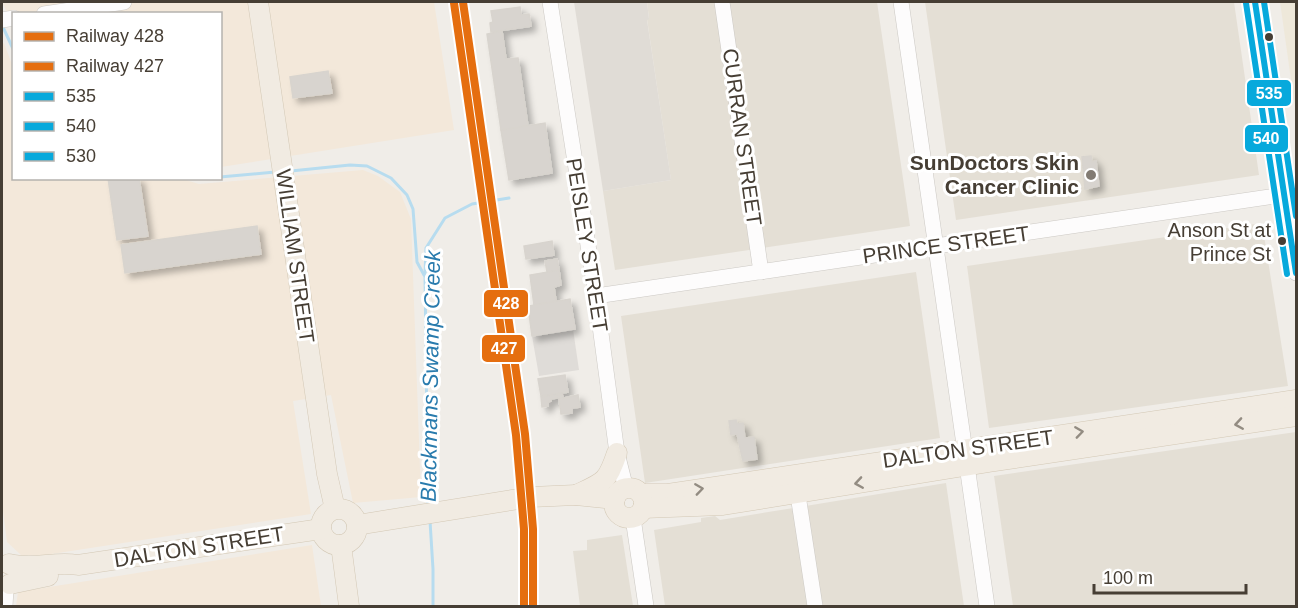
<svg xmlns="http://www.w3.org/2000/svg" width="1298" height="608" viewBox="0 0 1298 608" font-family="Arial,sans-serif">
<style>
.residential{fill:#e4dfd5}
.commercial{fill:#f3e8da}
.industrial{fill:#e0dcd6}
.education{fill:#eee8da}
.parking{fill:#dfdcd8}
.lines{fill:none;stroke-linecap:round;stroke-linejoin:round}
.stream{stroke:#b7dcef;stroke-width:3}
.building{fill:#d8d4cf;stroke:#d8d4ce;stroke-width:1.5;filter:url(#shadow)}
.minor-casing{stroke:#ccc9c4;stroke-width:16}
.major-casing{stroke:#d3c8b5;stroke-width:21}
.minor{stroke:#fdfcfc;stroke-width:15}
.major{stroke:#f1ebe2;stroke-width:20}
.bus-1-casing{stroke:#fff;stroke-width:10}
.bus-2-casing{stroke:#fff;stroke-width:10}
.bus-3-casing{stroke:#fff;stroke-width:10}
.bus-1{stroke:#07a9dc;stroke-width:6}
.bus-2{stroke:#07a9dc;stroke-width:6}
.bus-3{stroke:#07a9dc;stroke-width:6}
.rail-1-casing{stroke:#fff;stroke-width:12}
.rail-2-casing{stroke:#fff;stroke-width:12}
.rail-1{stroke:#e56e0f;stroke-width:8}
.rail-2{stroke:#e56e0f;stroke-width:8}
.oneway{stroke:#938c82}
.bus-dot{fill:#463e34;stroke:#fff;stroke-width:2}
.poi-dot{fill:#827b73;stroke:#fff;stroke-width:2}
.labels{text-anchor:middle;stroke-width:6;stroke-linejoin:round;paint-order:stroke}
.bus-label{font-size:20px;fill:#463e34;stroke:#fff;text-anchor:end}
.street-label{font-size:21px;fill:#463e34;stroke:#fff}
.poi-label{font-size:21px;font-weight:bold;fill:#463e34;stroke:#fff;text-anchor:end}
.water-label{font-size:22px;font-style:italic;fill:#297bad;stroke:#fff}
.line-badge{stroke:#fff;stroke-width:2}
.badge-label{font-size:16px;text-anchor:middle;font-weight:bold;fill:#fff}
</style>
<defs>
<filter id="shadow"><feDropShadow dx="5" dy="5" stdDeviation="3" flood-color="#0004"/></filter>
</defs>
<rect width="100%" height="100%" fill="#f0ede8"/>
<g class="residential">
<polygon points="647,2 877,2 910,226 615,270 603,191 671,180 647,19 649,18"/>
<polygon points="925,2 1234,2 1259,175 956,220"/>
<polygon points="1262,223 1288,386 989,428 967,266"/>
<polygon points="916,272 940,438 645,483 621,316"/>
<polygon points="1296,432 1296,606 1013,606 994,476"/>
<polygon points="946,483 964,606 665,606 654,530 701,522 701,518 715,516 720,520"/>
<polygon points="622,535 633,606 580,606 573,551 587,550 587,540"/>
</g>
<g class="commercial">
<polygon points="2,2 434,2 454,130 221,167 220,14 14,14 13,26"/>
<polygon points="4,43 13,67 14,178 179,178 199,184 363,170 378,176 400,192 411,219 421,497 353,503 331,395 293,401 311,514 45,555 21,555 7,542 2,503 2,44"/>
<polygon points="312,545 321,606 16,606 18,592"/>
</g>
<polygon class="industrial" points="574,2 647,2 649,19 647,20 671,180 603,191"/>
<polygon class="education" points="1280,2 1296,2 1296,115"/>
<polygon class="parking" points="573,329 579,370 539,376 532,336"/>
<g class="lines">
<g class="stream">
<polyline points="2,25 14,51"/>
<polyline points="291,171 350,165 367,166 391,178 407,195 413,209 417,262 424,275"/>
<polyline points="220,177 275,172"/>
<polyline points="428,506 425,275 426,248 445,218 472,204 509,198"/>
<polyline points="430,521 433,569 433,606"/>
</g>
</g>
<g class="building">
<polygon points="520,7 521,15 529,14 531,26 491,32 490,23 493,22 491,11"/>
<polygon points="502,31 506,59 518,58 528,126 501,130 487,34"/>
<polygon points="328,71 332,93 293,98 290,77"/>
<polygon points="545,123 552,173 509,180 501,130"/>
<polygon points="1091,156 1092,162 1096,161 1099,186 1085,189 1082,157"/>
<polygon points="108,178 139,178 148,236 117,240"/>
<polygon points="257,226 261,254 125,273 121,245"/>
<polygon points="552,241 554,255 526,259 524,246"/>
<polygon points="557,259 559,270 547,272 545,261"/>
<polygon points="559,270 561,285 554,287 556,301 534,305 530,275"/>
<polygon points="570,299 575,329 532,336 528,306"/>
<polygon points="565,375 568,392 541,396 538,379"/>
<polygon points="562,394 563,397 551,399 551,401 548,402 548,406 542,407 541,397"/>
<polygon points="578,395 580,407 572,408 572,413 561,414 559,399"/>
<polygon points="736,420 737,424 743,423 745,438 754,437 757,459 743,461 737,434 731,435 729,421"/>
</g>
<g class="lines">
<defs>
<g id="minor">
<polyline points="550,2 596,296 617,453 626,489"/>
<polyline points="722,2 761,272"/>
<polyline points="901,2 987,606"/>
<polyline points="1255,2 1296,273"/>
<polyline points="44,14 124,2"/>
<polyline points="2,20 14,18"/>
<polyline points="596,296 1296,193"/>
<polyline points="796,482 815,606"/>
<polyline points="633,518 646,606"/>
<polyline points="5,606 6,589"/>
</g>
<g id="major">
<polyline points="258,2 327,474 335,509"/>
<circle cx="629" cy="503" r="15"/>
<polyline points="641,494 668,494 1296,400"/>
<path d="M576 495C604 482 607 483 617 453"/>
<polyline points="643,508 723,505 989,462 1296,416"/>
<circle cx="339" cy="527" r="18"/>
<polyline points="357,525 531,497 576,495 615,499"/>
<polyline points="341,545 349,606"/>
<path d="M9 564C34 570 54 561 78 565L321 529"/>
<polyline points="10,584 48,576"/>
</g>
</defs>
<use href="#minor" class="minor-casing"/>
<use href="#major" class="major-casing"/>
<use href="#minor" class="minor"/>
<use href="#major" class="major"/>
<defs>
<polyline id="bus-1" points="1255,2 1296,273"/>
<polyline id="bus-2" points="1246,3 1287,274"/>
<polyline id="bus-3" points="1264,2 1296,216"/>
</defs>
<use href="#bus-1" class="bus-1-casing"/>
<use href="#bus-2" class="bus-2-casing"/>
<use href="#bus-3" class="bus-3-casing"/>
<use href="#bus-1" class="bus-1"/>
<use href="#bus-2" class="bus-2"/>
<use href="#bus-3" class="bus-3"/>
<defs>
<polyline id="rail-1" points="463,2 525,434 533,529 533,606"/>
<polyline id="rail-2" points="454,3 516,435 524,529 524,606"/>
</defs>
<use href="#rail-1" class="rail-1-casing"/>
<use href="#rail-2" class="rail-2-casing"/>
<use href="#rail-1" class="rail-1"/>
<use href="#rail-2" class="rail-2"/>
</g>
<defs><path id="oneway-chevron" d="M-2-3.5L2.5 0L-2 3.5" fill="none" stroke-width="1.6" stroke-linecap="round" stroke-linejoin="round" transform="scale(1.5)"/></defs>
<g class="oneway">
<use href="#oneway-chevron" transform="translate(1239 424) rotate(171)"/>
<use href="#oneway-chevron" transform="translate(1079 432) rotate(-8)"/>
<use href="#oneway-chevron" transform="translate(859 483) rotate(171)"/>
<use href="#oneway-chevron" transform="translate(699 489) rotate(-8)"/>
</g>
<g class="bus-dot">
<circle cx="1269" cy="37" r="5"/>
<circle cx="1282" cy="241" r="5"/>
</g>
<circle class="poi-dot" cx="1091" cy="175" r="6"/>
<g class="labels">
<g class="bus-label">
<text x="1271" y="237">Anson St at<tspan x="1271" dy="24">Prince St</tspan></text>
</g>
<g class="street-label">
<text transform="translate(742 137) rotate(82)" y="7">CURRAN STREET</text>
<text transform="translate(587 245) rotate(81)" y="7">PEISLEY STREET</text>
<text transform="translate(946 245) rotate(-8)" y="7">PRINCE STREET</text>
<text transform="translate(295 256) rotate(82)" y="7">WILLIAM STREET</text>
<text transform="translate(968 449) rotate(-8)" y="7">DALTON STREET</text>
<text transform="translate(199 547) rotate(-9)" y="7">DALTON STREET</text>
</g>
<g class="poi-label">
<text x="1079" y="170">SunDoctors Skin<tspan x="1079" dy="24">Cancer Clinic</tspan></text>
</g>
<g class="water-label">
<text transform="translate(430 376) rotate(-89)" y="8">Blackmans Swamp Creek</text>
</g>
</g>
<g class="line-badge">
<rect x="1246" y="79" width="46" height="28" rx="6" fill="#07a9dc"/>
<rect x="1244" y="124" width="45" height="29" rx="6" fill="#07a9dc"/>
<rect x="483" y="289" width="46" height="29" rx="6" fill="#e56e0f"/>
<rect x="481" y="334" width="45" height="29" rx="6" fill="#e56e0f"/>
</g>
<g class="badge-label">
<text x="1269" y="99">535</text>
<text x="1266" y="144">540</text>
<text x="506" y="309">428</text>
<text x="504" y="354">427</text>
</g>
<rect width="1298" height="608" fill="none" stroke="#463e34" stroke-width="6"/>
<rect x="12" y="12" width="210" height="168" fill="#ffffff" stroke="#b5b2ae" stroke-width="1.5"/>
<rect x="24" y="32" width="30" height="9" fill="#e56e0f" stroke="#b5b2ae" stroke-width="1.5"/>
<text x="66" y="42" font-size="18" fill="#463e34">Railway 428</text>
<rect x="24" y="62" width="30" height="9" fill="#e56e0f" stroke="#b5b2ae" stroke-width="1.5"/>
<text x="66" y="72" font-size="18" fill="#463e34">Railway 427</text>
<rect x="24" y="92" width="30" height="9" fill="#07a9dc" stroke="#b5b2ae" stroke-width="1.5"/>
<text x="66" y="102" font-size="18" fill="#463e34">535</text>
<rect x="24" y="122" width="30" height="9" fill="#07a9dc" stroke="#b5b2ae" stroke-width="1.5"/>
<text x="66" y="132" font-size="18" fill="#463e34">540</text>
<rect x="24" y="152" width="30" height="9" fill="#07a9dc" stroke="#b5b2ae" stroke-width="1.5"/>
<text x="66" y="162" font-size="18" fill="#463e34">530</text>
<path d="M1094 584v9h152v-9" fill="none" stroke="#463e34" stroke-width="3"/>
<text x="1103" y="584" font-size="18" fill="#463e34" stroke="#ffffff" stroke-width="4.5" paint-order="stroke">100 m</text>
</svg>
